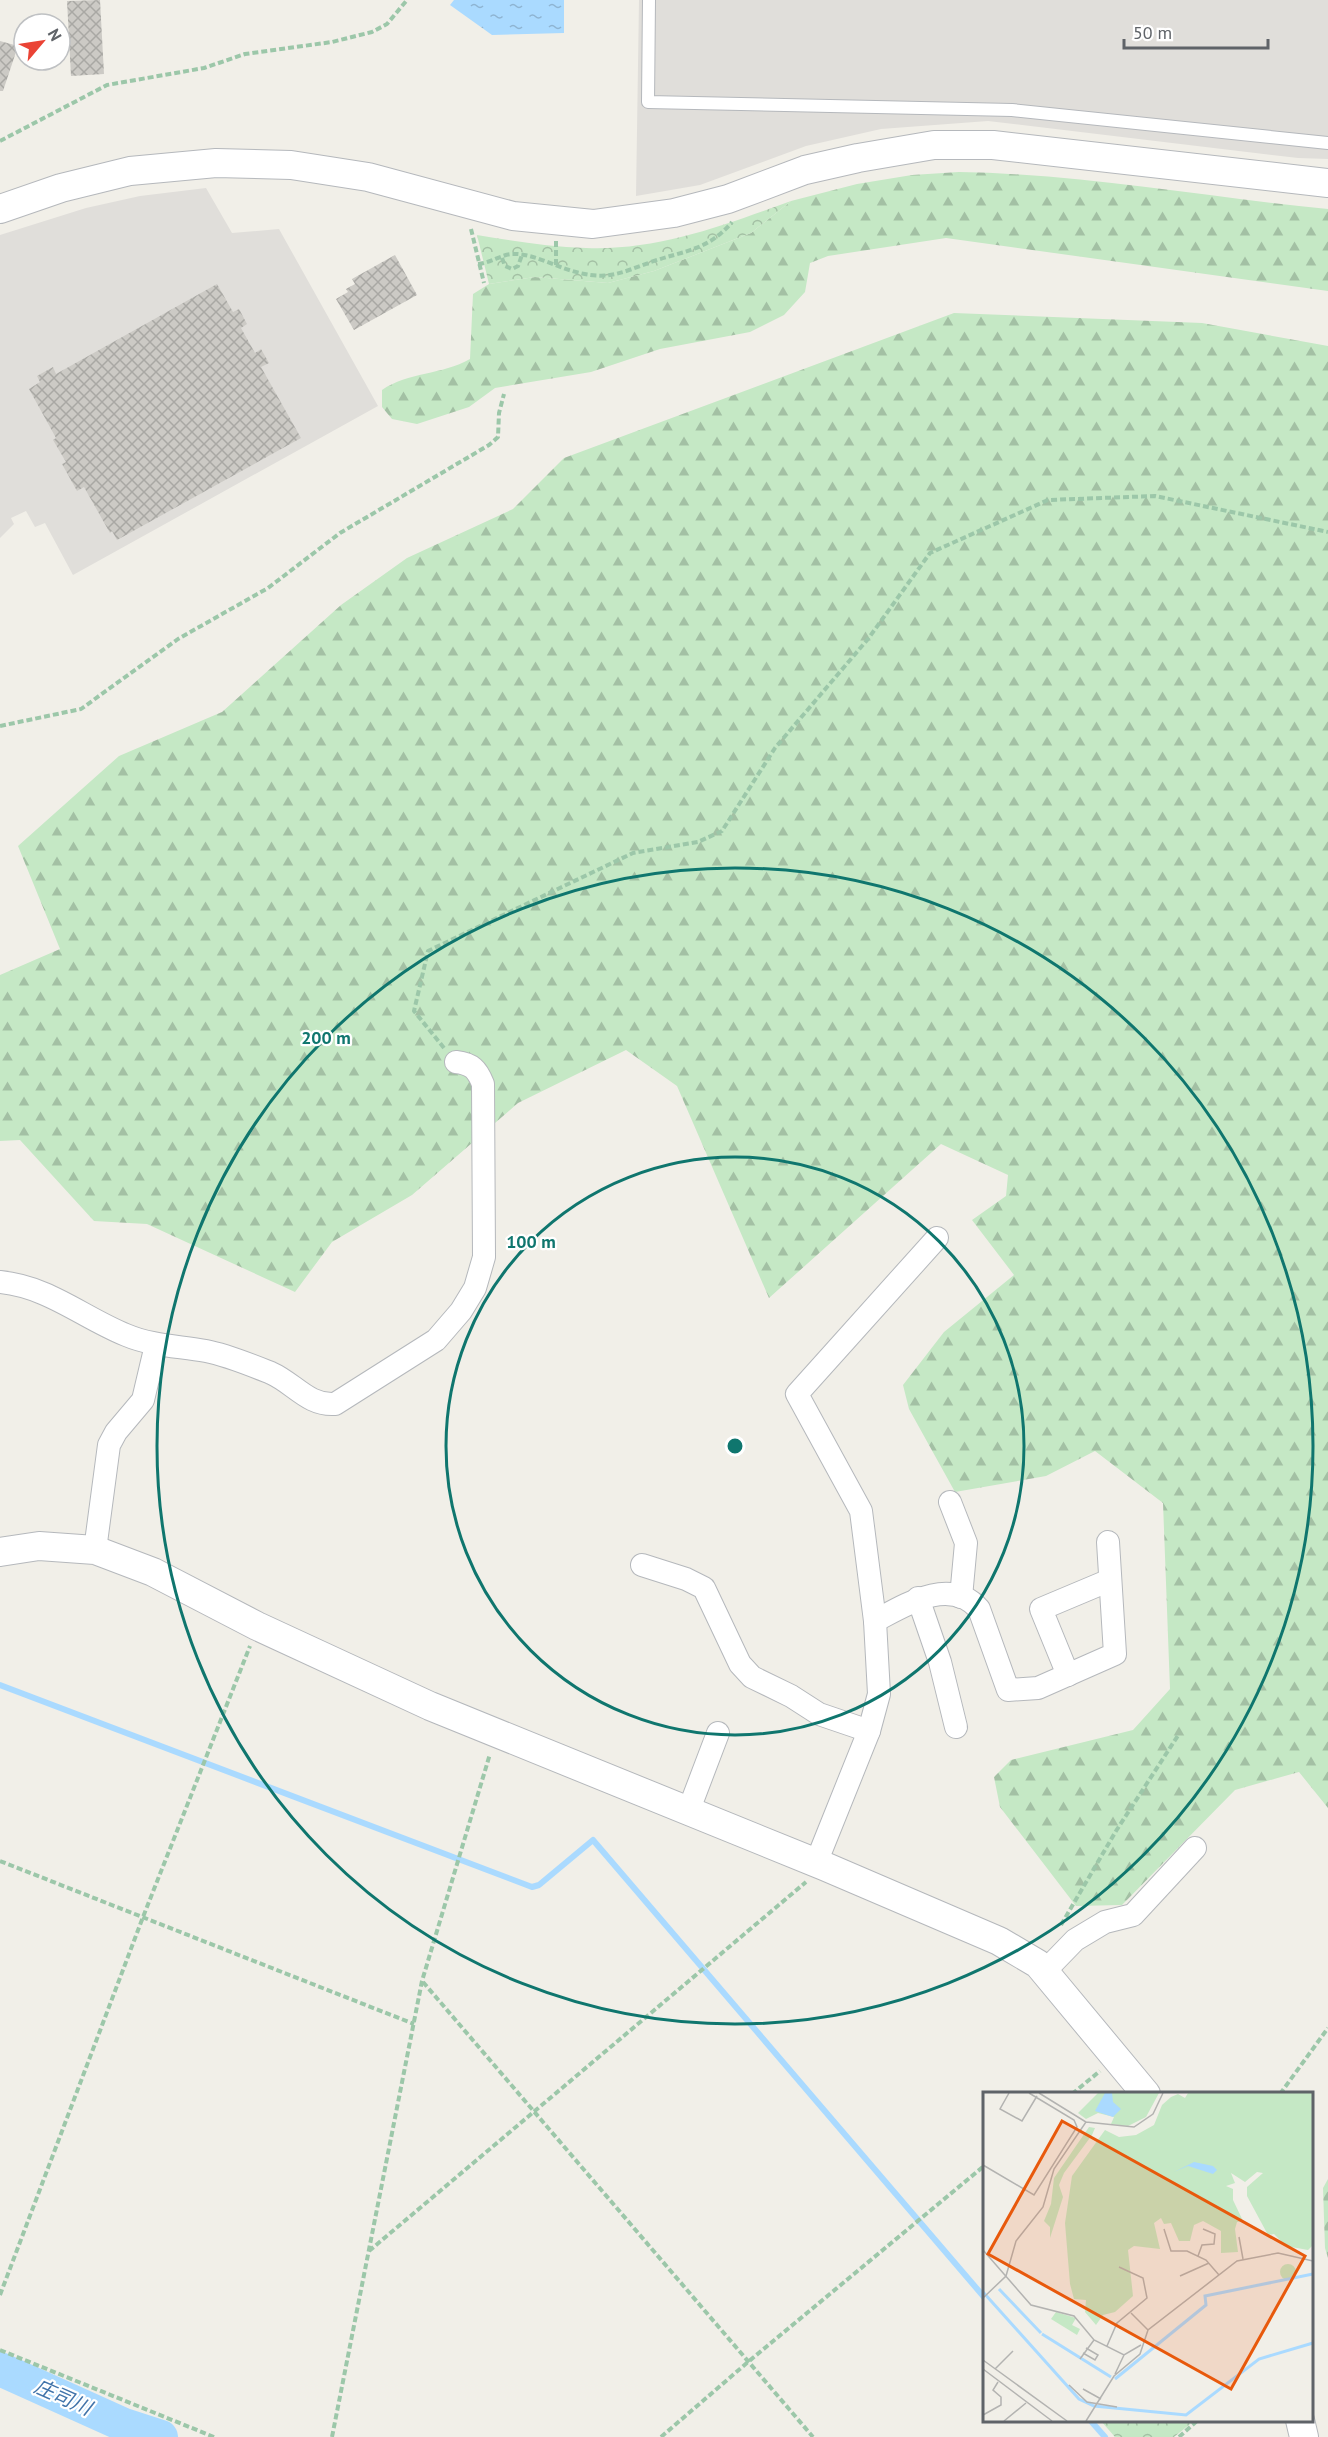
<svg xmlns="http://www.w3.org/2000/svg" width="1328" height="2437" viewBox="0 0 1328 2437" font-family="'PT Sans','Noto Sans JP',sans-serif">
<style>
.industrial{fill:#e0deda}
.forest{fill:url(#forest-firs)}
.park{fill:url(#park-crowns)}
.water{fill:url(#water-ripples)}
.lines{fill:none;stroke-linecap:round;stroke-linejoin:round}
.stream{stroke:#aadaff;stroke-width:6}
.river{stroke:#aadaff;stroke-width:34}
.building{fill:url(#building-cross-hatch)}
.service-casing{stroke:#b5b8bc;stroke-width:14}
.minor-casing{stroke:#b5b8bc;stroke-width:24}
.tertiary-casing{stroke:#b5b8bc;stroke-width:30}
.path{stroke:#9cc7a9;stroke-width:4;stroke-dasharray:6 3;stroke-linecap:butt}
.service{stroke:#fff;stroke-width:12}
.minor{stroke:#fff;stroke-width:22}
.tertiary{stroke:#fff;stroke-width:28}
.ring{fill:none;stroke:#0f766e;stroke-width:3}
.labels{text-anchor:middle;stroke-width:4.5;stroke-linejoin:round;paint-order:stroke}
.water-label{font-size:20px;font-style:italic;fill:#4174aa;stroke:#fff}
.inset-river{fill:none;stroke:#aadaff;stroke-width:3}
.inset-road{fill:none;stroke:#b3b3b1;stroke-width:1.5}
.view{fill:#e8590c;fill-opacity:0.15;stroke:#e8590c;stroke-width:3}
.inset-edge{fill:none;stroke:#5f6368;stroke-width:3}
.centre{fill:#0f766e;stroke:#fff;stroke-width:3}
.ring-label{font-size:18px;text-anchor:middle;font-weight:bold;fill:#0f766e;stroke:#fff;stroke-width:4.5;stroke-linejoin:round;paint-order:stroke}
</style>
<defs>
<pattern id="forest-firs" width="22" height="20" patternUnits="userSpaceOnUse" patternTransform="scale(1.5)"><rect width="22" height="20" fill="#c5e8c5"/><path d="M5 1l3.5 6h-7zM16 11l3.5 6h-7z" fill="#a3c0a4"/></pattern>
<pattern id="park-crowns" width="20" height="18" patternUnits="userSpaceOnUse" patternTransform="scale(1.5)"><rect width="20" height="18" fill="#c5e8c5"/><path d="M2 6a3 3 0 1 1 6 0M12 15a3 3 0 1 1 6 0" fill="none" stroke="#a3c0a4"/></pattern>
<pattern id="water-ripples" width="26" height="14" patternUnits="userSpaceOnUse" patternTransform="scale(1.5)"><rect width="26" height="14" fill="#aadaff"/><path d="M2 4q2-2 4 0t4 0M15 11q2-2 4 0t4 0" fill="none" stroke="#8eb4d2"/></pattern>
<pattern id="building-cross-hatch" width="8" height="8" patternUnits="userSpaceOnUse" patternTransform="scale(1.5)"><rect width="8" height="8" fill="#cccac5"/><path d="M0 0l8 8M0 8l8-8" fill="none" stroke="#a9a8a4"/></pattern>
</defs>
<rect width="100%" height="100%" fill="#f1efe8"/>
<g class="industrial">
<polygon points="639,0 1328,0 1328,159 1298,158 988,121 881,129 806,146 700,185 636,196"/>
<polygon points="206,188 232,233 279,229 378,406 73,575 45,523 35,527 26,511 11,518 14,524 0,538 0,235 86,208 140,196"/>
</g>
<g class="forest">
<path d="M959 172C1082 174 1205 197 1328 209V291L946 238 828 256 810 263 805 292 784 315 750 332 660 349 591 372 495 388 469 407 417 424 392 419 382 407V390C408 372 442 375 470 359L473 294 489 284 535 277 608 283 654 271 751 233 791 201 857 184 912 175Z"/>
<polygon points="954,313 1202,323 1328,346 1328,1808 1299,1772 1235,1790 1122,1905 1076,1906 1000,1807 994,1777 1011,1760 1133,1730 1170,1689 1163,1503 1095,1451 1046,1476 955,1492 909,1409 903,1385 944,1332 1014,1275 972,1220 1006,1196 1008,1175 941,1144 769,1298 677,1086 626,1050 518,1103 412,1195 332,1242 295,1292 147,1224 94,1221 20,1140 0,1141 0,975 60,949 18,846 119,756 222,712 341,605 407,558 513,509 564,458"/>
<polygon points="1328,2179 1328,2258 1325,2248 1323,2188"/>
</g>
<g class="park">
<path d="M791 201 751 233 654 271 608 283 535 277 489 284 477 235C513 241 549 247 586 248 657 251 725 225 791 201Z"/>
<polygon points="1101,2421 1194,2421 1174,2437 1115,2437"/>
</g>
<polygon class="water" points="454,0 564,0 564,33 492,35 450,5"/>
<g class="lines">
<g class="stream">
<polyline points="0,1685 532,1887 539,1885 593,1840 984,2297"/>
<polyline points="1090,2420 1105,2437"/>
</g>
<polyline class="river" points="0,2369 124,2425 161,2437"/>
</g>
<g class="building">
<polygon points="100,0 104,74 71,76 67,1"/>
<polygon points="0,41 18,46 3,91 0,91"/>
<polygon points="395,255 417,295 354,330 336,299 348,292 346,289 355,284 352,279"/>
<polygon points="217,284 233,312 239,309 247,324 241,328 255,353 261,349 269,363 261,367 301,438 117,540 112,531 110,533 84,487 77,491 62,464 66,462 53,440 56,438 29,389 40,382 37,376 53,367 56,374"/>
</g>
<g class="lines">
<defs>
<polyline id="service" points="649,0 648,102 1012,110 1328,143"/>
<g id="minor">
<path d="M0 1282C49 1287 82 1317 126 1335 152 1346 179 1346 206 1351 227 1355 251 1365 271 1373 294 1383 308 1406 335 1404L436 1340 461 1311 475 1288 484 1257 483 1084C477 1069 472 1064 456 1062"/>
<polyline points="950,1502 966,1543 961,1597"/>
<polyline points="95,1550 109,1445 116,1432 143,1400 156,1345"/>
<polyline points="642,1565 686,1579 704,1588 740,1664 752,1677 791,1696 819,1714 869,1731"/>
<polyline points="918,1598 940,1662 956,1727"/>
<path d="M875 1621C905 1605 950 1576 979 1609L1008 1690 1038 1688 1115 1654 1108 1542"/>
<polyline points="1068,1675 1041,1609 1110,1580"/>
<polyline points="688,1812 718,1733"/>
<polyline points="816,1863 869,1731 879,1694 875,1621 861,1511 797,1394 937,1238"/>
<polyline points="1044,1972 1075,1940 1105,1922 1133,1915 1195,1848"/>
</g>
<g id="tertiary">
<polyline points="0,209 61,188 130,171 216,163 291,165 368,177 513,216 593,224 674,213 728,199 805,170 858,158 934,145 993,145 1328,183"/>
<polyline points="0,1552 39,1546 95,1550 153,1572 257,1626 430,1706 824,1866 999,1941 1038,1964 1146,2094"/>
<polyline points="1300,2420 1304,2437"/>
</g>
</defs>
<use href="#service" class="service-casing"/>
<use href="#minor" class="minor-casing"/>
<use href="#tertiary" class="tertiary-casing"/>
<g class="path">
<polyline points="0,141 107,85 204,68 245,54 332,42 372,32 387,24 407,0"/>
<polyline points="471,229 484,283"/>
<polyline points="556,241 556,266"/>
<polyline points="502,258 505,266 512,269 518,266 522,255"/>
<path d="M478 264C491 263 502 254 513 254 533 253 560 269 580 273 610 280 623 272 651 262 682 251 708 251 732 222"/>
<polyline points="0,726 81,709 178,639 268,588 340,533 489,445 498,437 499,413 504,394"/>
<polyline points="444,1048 414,1011 428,951 633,853 698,842 722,831 775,748 868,639 930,553 1048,500 1155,496 1328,532"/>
<polyline points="0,1861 414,2024"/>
<polyline points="1061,1925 1116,1831 1179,1734"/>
<polyline points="423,1982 813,2437"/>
<polyline points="1072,2094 1100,2071"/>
<polyline points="1280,2094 1328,2028"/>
<polyline points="369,2251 806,1882"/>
<polyline points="0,2295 143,1917 250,1646"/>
<polyline points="0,2350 214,2437"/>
<polyline points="332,2437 422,1981 490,1754"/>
<polyline points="661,2437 748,2362 984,2166"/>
<polyline points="1179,2437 1198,2420"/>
</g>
<use href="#service" class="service"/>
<use href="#minor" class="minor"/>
<use href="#tertiary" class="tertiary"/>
</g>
<g class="ring">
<circle cx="735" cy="1446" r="289"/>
<circle cx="735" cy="1446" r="578"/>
</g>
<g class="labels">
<g class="water-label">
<text transform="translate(63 2397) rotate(24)" y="7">庄司川</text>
</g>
</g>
<g transform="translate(983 2092)">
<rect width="330" height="330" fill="#f1efe8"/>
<path d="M115 1H176L163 25 145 34 128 32 131 25 115 21 103 27 95 21ZM205 1H330V153L325 158 303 154 291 142 285 143 264 104V95L280 81 274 80 262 90 248 81 252 91 243 94 250 97V108L260 129 254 130 252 137 255 160 238 161V139L220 129 211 133 207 149H196L188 131 181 132 178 126 171 131 177 157 151 154 145 158 150 204 132 220 120 223 113 233 102 220 103 208 91 207 87 192 82 131 89 84 122 38 136 45 153 43 171 33 179 13 188 5 195 2 202 6ZM106 35 112 36 109 43 81 81 76 93 80 105 67 146V135L61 129 68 112 71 86Z" fill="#c5e8c5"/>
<path d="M297 180a8 8 0 1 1 16 0a8 8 0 1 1-16 0ZM73 220 93 226 89 233 97 237 94 243 68 227Z" fill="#c5e8c5"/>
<path d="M122 1H129L130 10 138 17 130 25 112 19ZM211 70 230 74 234 78 230 82 205 74 191 80Z" fill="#aadaff"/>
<path class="inset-river" d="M16 197 58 241M0 200 96 307 111 314 203 323 276 267 330 251M59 242 128 285M132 287 223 213 222 204 330 182"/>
<path class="inset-road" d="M26 1 17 17 39 29 54 4M103 30 151 35 170 22 180 1M0 73 51 103 94 35 91 28 46 1M181 137 188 159H204L223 168 236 183M256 145 260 167M0 158 48 213 91 224 111 248 141 263 158 253M215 164 219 153 231 152 232 142 220 137M197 184 226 171M0 206 23 184 33 149 60 115 71 77 103 30 56 1M148 221 165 238M124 254 134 231 164 206 160 186 136 175M100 261 112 268 115 263 103 256M97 267 111 248M0 268 84 329M0 277 69 329M12 277 30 259M132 282 141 263M86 293 104 310 134 315M100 297 118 307M0 323 18 313V305L10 298 15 290M21 329 43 311M103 329 131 284 157 262 165 238 254 169 295 161 330 169"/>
<path class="view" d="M79 29 322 164 248 297 5 162Z"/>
<rect width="330" height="330" class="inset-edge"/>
</g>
<circle cx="735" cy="1446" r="9" class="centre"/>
<g class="ring-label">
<text x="326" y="1044">200 m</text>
<text x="531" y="1248">100 m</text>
</g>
<g transform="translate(42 42) rotate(61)"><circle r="28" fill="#ffffff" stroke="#bfc1c3" stroke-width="1.5"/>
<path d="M0-4.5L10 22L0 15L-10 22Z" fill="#ea4335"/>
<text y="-9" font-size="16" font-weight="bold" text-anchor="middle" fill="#5f6368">N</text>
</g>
<path d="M1124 39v9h144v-9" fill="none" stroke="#5f6368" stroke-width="3"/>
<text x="1133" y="39" font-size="18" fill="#5f6368" stroke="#ffffff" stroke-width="4.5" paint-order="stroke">50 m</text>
</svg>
